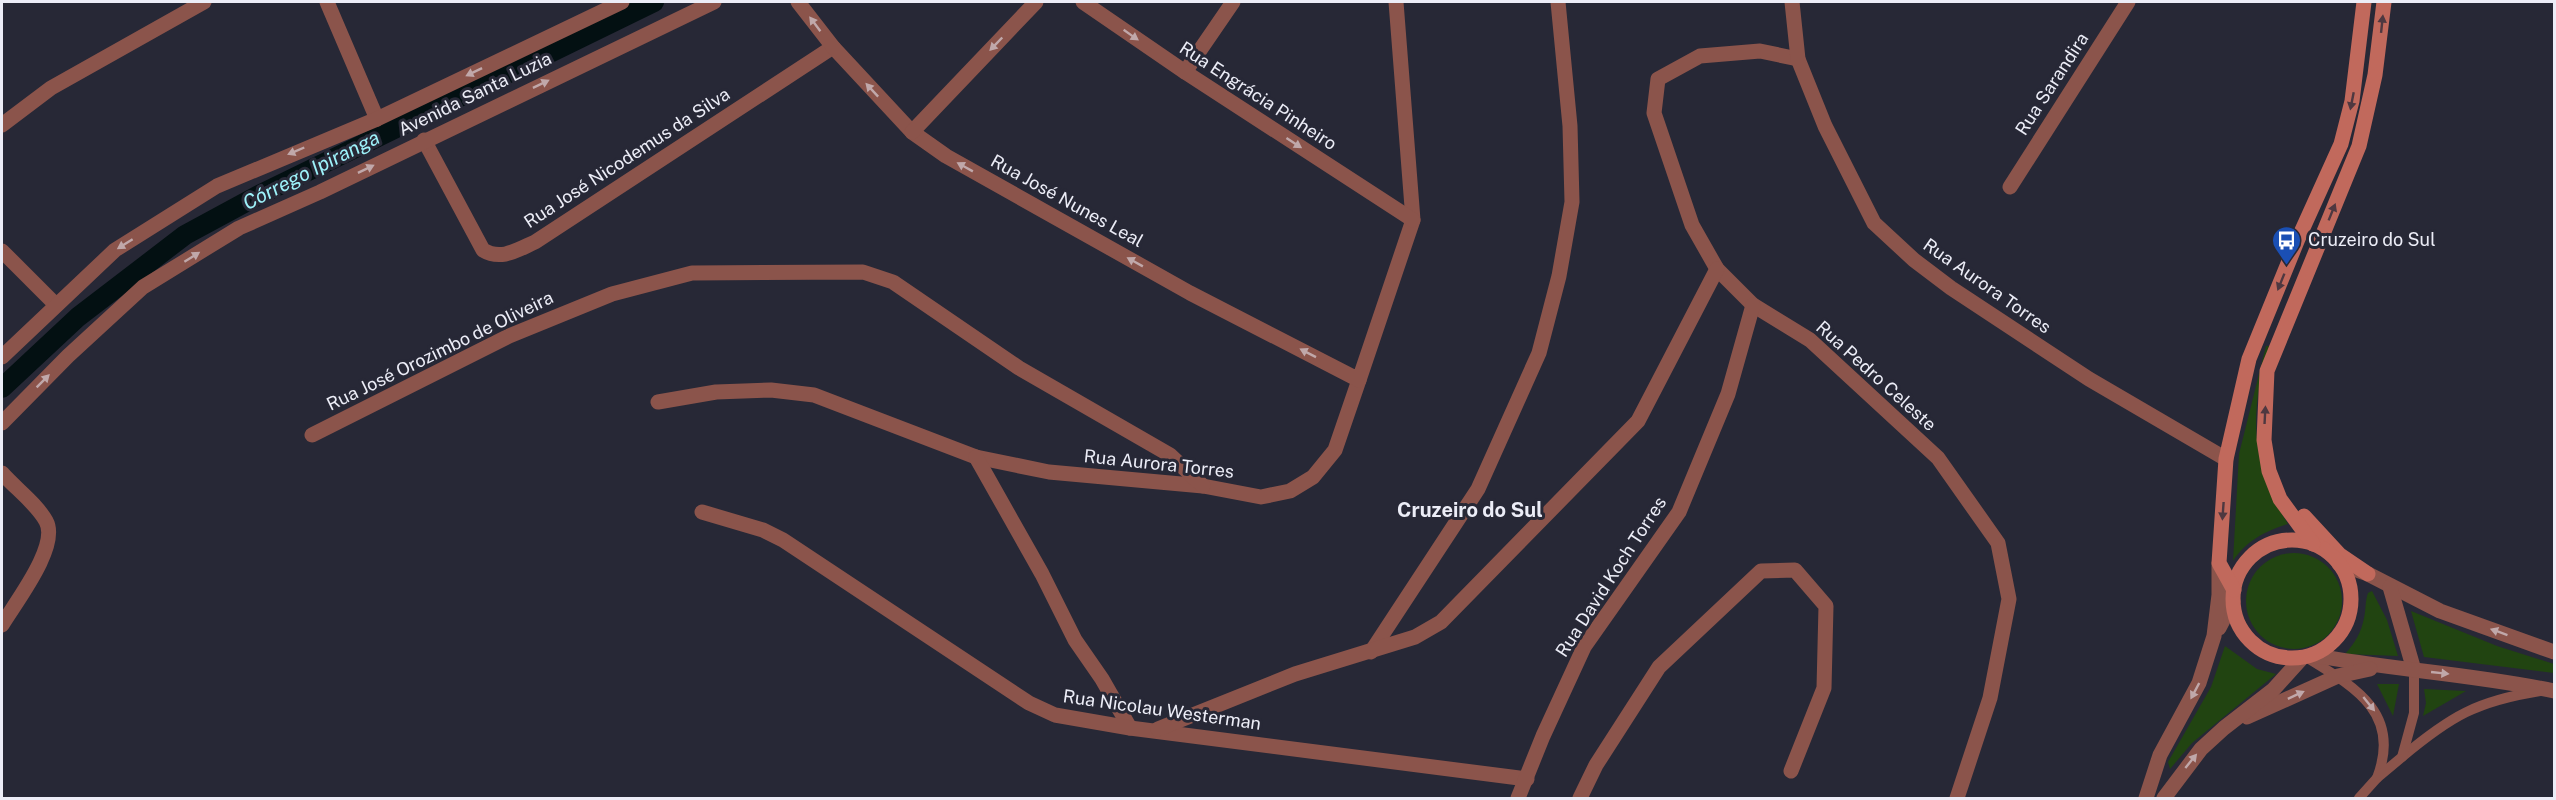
<svg xmlns="http://www.w3.org/2000/svg" width="2556" height="800" viewBox="0 0 2556 800" font-family="'Public Sans',sans-serif">
<style>
.green{fill:#214411}
.lines{fill:none;stroke-linecap:round;stroke-linejoin:round}
.canal{stroke:#031012;stroke-width:20}
.service{stroke:#8b544b;stroke-width:10}
.minor{stroke:#8b544b;stroke-width:15}
.tertiary{stroke:#8b544b;stroke-width:15}
.secondary{stroke:#c1695c;stroke-width:15}
.oneway{fill:#c0a8aa}
.oneway2{fill:#4e3840}
.labels{text-anchor:middle;stroke-width:6;stroke-linejoin:round;paint-order:stroke}
.street-label{font-size:18px;fill:#ecedf7;stroke:#272836}
.poi-label{font-size:18px;fill:#ecedf7;stroke:#272836;text-anchor:start}
.water-label{font-size:20px;font-style:italic;fill:#9ef3fb;stroke:#272836}
.neighbourhood-label{font-size:20px;font-weight:bold;fill:#ecedf7;stroke:#272836}
</style>
<rect width="100%" height="100%" fill="#272836"/>
<g class="green">
<path d="M2266 346H2269C2249 414 2250 463 2288 524 2265 531 2246 541 2233 561L2239 454Z"/>
<circle cx="2294" cy="601" r="48"/>
<path d="M2372 591 2387 620 2398 656 2345 654C2355 643 2361 633 2364 618 2366 610 2365 601 2368 593Z"/>
<polygon points="2411,611 2497,646 2554,664 2554,673 2424,657"/>
<polygon points="2225,646 2257,669 2276,674 2192,743 2170,769 2168,762 2211,687"/>
<polygon points="2377,684 2399,684 2393,716"/>
<polygon points="2424,689 2466,691 2423,716 2426,703"/>
</g>
<g class="lines">
<polyline class="canal" points="2,388 78,317 185,235 257,196 654,2"/>
<g class="service">
<path d="M2306 657C2355 687 2402 713 2377 778"/>
<path d="M2402 757C2451 716 2477 701 2540 691"/>
<polyline points="2359,798 2377,778 2402,757 2414,713 2414,670"/>
</g>
<g class="minor">
<polyline points="327,2 377,119"/>
<polyline points="1798,59 1760,51 1700,56 1658,79 1654,113 1692,225 1717,269 1753,305 1810,340 1938,458 1998,543 2009,599 1990,698 1957,798"/>
<polyline points="1185,72 1233,2"/>
<polyline points="2,125 51,88 204,2"/>
<path d="M424 140 483 250C501 261 517 250 535 242L833 47"/>
<polyline points="2010,187 2128,2"/>
<polyline points="2,251 55,304"/>
<polyline points="2,357 115,250 217,186 377,119 622,2"/>
<polyline points="658,402 716,392 771,390 814,395 976,457 1049,472 1203,486 1261,497 1290,491 1313,477 1335,450 1359,380"/>
<polyline points="2,423 68,356 143,287 239,228 320,192 714,2"/>
<polyline points="312,435 509,336 612,294 692,273 863,272 893,282 1019,368 1170,455 1203,486"/>
<polyline points="976,457 1042,574 1075,640 1102,679 1130,728"/>
<path d="M2 473C15 488 36 503 46 521 60 546 15 603 2 625"/>
<polyline points="702,512 763,530 783,540 1029,703 1055,715 1130,728 1527,779"/>
<polyline points="1371,652 1478,489 1539,353 1559,276 1572,202 1570,126 1558,2"/>
<polyline points="1158,729 1295,674 1415,637 1441,622 1638,421 1717,269"/>
<polyline points="1518,798 1543,736 1584,647 1679,512 1728,394 1753,305"/>
<polyline points="1580,798 1596,765 1659,667 1761,571 1795,570 1826,606 1824,688 1791,771"/>
</g>
<g class="tertiary">
<polyline points="798,2 833,47 912,132 946,156 1190,293 1359,380 1413,220 1396,2"/>
<polyline points="1083,2 1185,72 1413,220"/>
<polyline points="1792,2 1798,59 1825,126 1874,223 1914,260 1951,288 2089,379 2226,459"/>
<polyline points="912,132 1036,2"/>
<polyline points="2339,564 2368,574 2440,611 2554,652"/>
<polyline points="2390,587 2414,670"/>
<polyline points="2219,628 2233,601"/>
<path d="M2312 655C2393 670 2474 674 2554 691"/>
<polyline points="2247,717 2338,676 2370,669"/>
<polyline points="2146,798 2160,755 2199,683 2214,636 2219,595 2219,563"/>
<polyline points="2164,798 2201,749 2224,728 2273,690 2301,659"/>
</g>
<g class="secondary">
<polyline points="2304,516 2340,555 2368,574"/>
<circle cx="2292" cy="599" r="59"/>
<polyline points="2313,544 2280,499 2269,471 2264,440 2267,371 2359,146 2375,75 2384,2"/>
<polyline points="2234,590 2219,563 2226,459 2249,359 2298,239 2341,144 2352,101 2364,2"/>
</g>
</g>
<defs><path id="oneway-solid" d="M-6-.8H1V-3.2L6.5 0L1 3.2V.8H-6Z" transform="scale(1.5)"/></defs>
<g class="oneway">
<use href="#oneway-solid" transform="translate(815 24) rotate(-127)"/>
<use href="#oneway-solid" transform="translate(1131 35) rotate(35)"/>
<use href="#oneway-solid" transform="translate(996 44) rotate(134)"/>
<use href="#oneway-solid" transform="translate(474 72) rotate(154)"/>
<use href="#oneway-solid" transform="translate(541 84) rotate(-26)"/>
<use href="#oneway-solid" transform="translate(872 90) rotate(-133)"/>
<use href="#oneway-solid" transform="translate(1294 143) rotate(33)"/>
<use href="#oneway-solid" transform="translate(296 151) rotate(157)"/>
<use href="#oneway-solid" transform="translate(965 167) rotate(-151)"/>
<use href="#oneway-solid" transform="translate(366 169) rotate(-26)"/>
<use href="#oneway-solid" transform="translate(125 244) rotate(148)"/>
<use href="#oneway-solid" transform="translate(192 257) rotate(-32)"/>
<use href="#oneway-solid" transform="translate(1135 262) rotate(-151)"/>
<use href="#oneway-solid" transform="translate(1308 353) rotate(-153)"/>
<use href="#oneway-solid" transform="translate(43 381) rotate(-45)"/>
<use href="#oneway-solid" transform="translate(2499 632) rotate(-160)"/>
<use href="#oneway-solid" transform="translate(2440 673) rotate(6)"/>
<use href="#oneway-solid" transform="translate(2195 691) rotate(118)"/>
<use href="#oneway-solid" transform="translate(2296 695) rotate(-25)"/>
<use href="#oneway-solid" transform="translate(2369 704) rotate(51)"/>
<use href="#oneway-solid" transform="translate(2191 761) rotate(-51)"/>
</g>
<g class="oneway2">
<use href="#oneway-solid" transform="translate(2382 24) rotate(-84)"/>
<use href="#oneway-solid" transform="translate(2352 101) rotate(101)"/>
<use href="#oneway-solid" transform="translate(2332 212) rotate(-68)"/>
<use href="#oneway-solid" transform="translate(2281 282) rotate(112)"/>
<use href="#oneway-solid" transform="translate(2265 415) rotate(-87)"/>
<use href="#oneway-solid" transform="translate(2223 511) rotate(94)"/>
</g>
<defs>
<symbol id="bus-pin" viewBox="-11 -11 22 30"><path d="M0 17L-7.5 6A9.5 9.5 0 1 1 7.5 6Z" fill="#1a4fb4" stroke="#272836"/><path d="M-5-6H5V4H4V6H2V4H-2V6H-4V4H-5ZM-3.5-4V0h7V-4ZM-3.5 1.2v1.5H-2V1.2ZM2 1.2v1.5H3.5V1.2Z" fill="#fff"/></symbol>
</defs>
<g fill-rule="evenodd">
<use href="#bus-pin" x="2270" y="224" width="33" height="45"/>
</g>
<g class="labels">
<g class="street-label">
<text transform="translate(2052 84) rotate(-57)" y="6">Rua Sarandira</text>
<text transform="translate(475 94) rotate(-26)" y="6">Avenida Santa Luzia</text>
<text transform="translate(1258 96) rotate(33)" y="6">Rua Engrácia Pinheiro</text>
<text transform="translate(627 158) rotate(-33)" y="6">Rua José Nicodemus da Silva</text>
<text transform="translate(1067 201) rotate(29)" y="6">Rua José Nunes Leal</text>
<text transform="translate(1987 286) rotate(35)" y="6">Rua Aurora Torres</text>
<text transform="translate(440 351) rotate(-26)" y="6">Rua José Orozimbo de Oliveira</text>
<text transform="translate(1876 376) rotate(42)" y="6">Rua Pedro Celeste</text>
<text transform="translate(1159 464) rotate(6)" y="6">Rua Aurora Torres</text>
<text transform="translate(1611 577) rotate(-57)" y="6">Rua David Koch Torres</text>
<text transform="translate(1162 710) rotate(8)" y="6">Rua Nicolau Westerman</text>
</g>
<g class="poi-label">
<text x="2308" y="246">Cruzeiro do Sul</text>
</g>
<g class="water-label">
<text transform="translate(311 170) rotate(-27)" y="7">Córrego Ipiranga</text>
</g>
<g class="neighbourhood-label">
<text x="1470" y="517">Cruzeiro do Sul</text>
</g>
</g>
<rect width="2556" height="800" fill="none" stroke="#ecedf7" stroke-width="6"/>
</svg>
